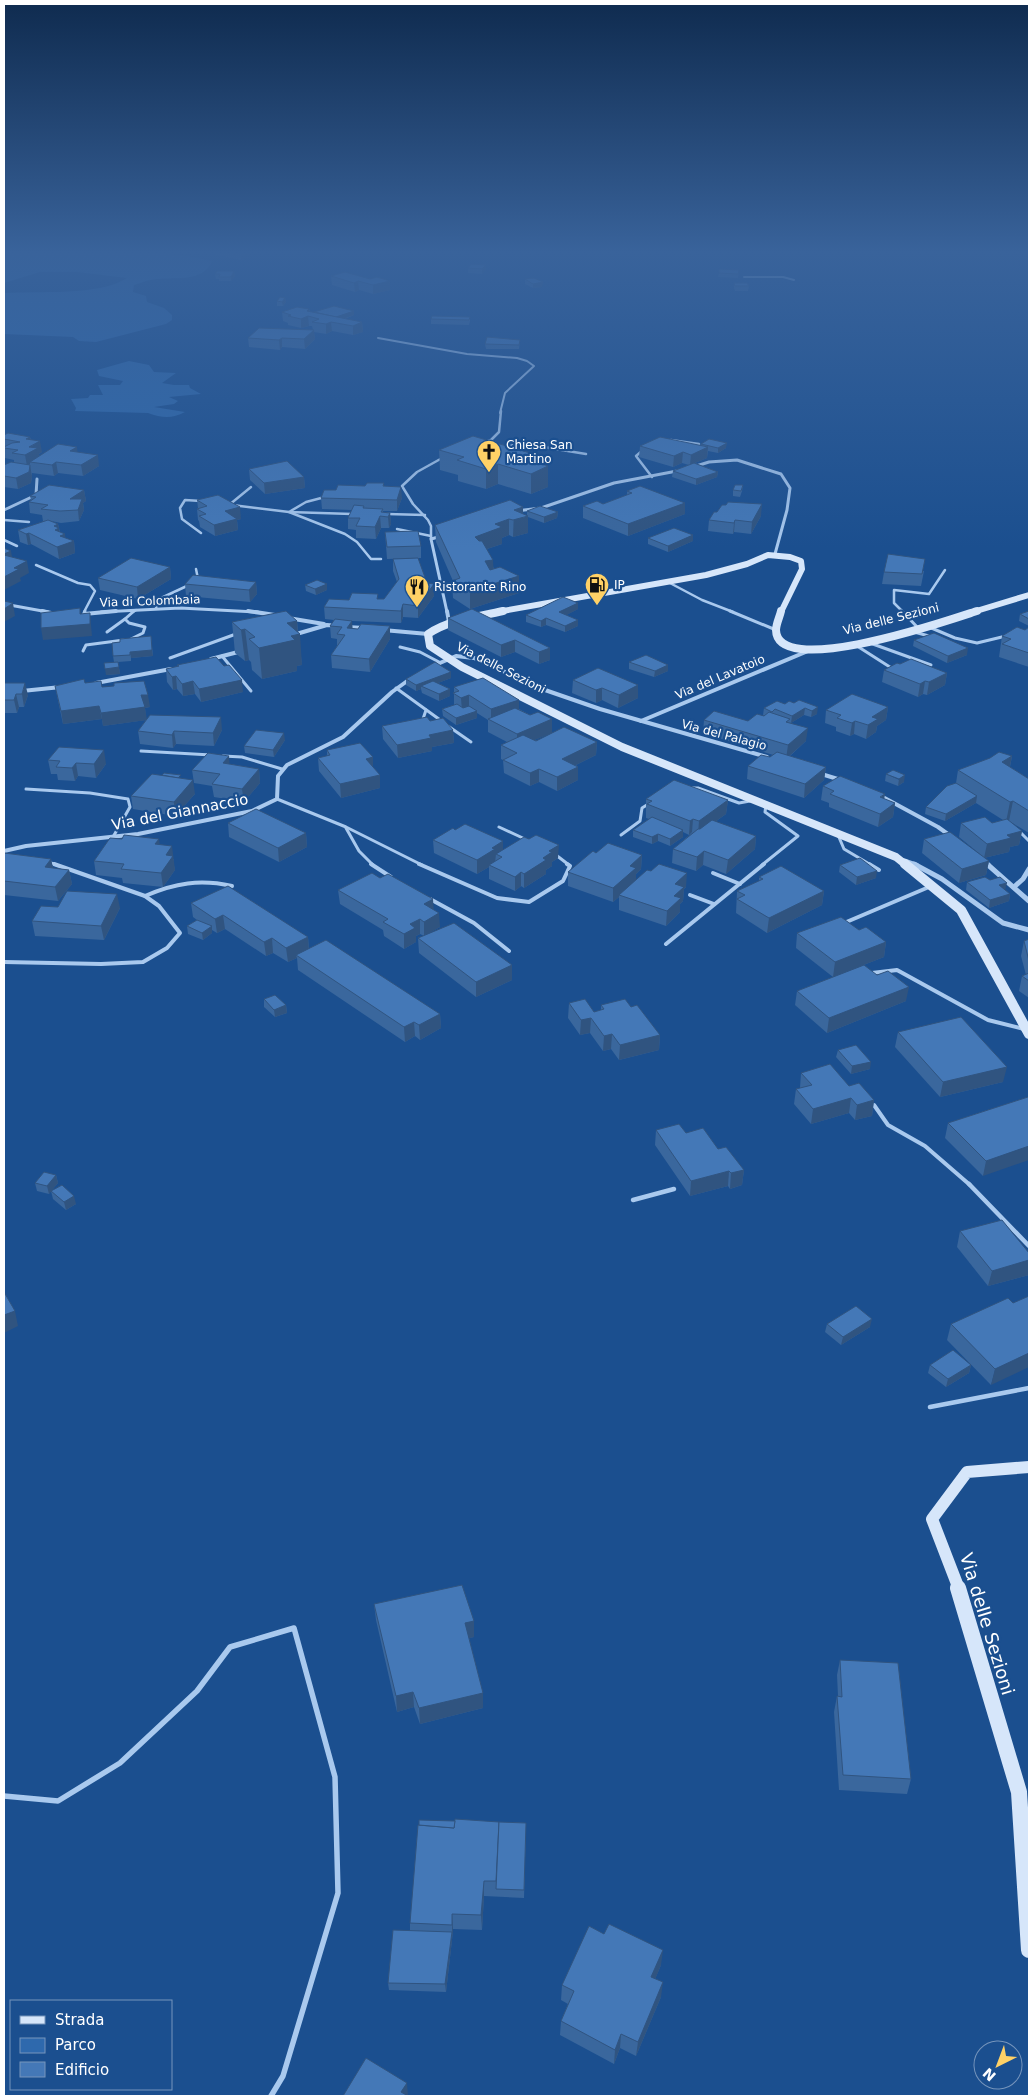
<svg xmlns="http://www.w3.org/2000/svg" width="1033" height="2100" viewBox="0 0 1033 2100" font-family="'DejaVu Sans',sans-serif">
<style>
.green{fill:#2e69ad}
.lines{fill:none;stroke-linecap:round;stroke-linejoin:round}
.lane-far5{stroke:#a9c9ee;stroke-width:2}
.lane-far4{stroke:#a9c9ee;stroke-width:2.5}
.lane-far3{stroke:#a9c9ee;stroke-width:3}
.lane-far2{stroke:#a9c9ee;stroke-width:4}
.lane-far1{stroke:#a9c9ee;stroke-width:4.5}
.lane{stroke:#a9c9ee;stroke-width:5.5}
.street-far2{stroke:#a9c9ee;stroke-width:3}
.street-far1{stroke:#a9c9ee;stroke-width:4}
.street{stroke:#a9c9ee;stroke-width:5}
.secondary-far4{stroke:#d6e6fa;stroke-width:6}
.secondary-far3{stroke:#d6e6fa;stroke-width:8}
.secondary-far2{stroke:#d6e6fa;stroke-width:10}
.secondary-far1{stroke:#d6e6fa;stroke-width:12}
.secondary{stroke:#d6e6fa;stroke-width:16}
.wall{fill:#3a679d}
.shaded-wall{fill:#305480}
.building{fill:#4478b7;stroke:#305480}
.labels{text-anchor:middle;stroke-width:4.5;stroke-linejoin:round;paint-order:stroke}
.far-poi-label{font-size:12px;fill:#fff;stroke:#1b4f8f;text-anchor:start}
.far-street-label{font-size:12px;fill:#fff;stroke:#1b4f8f}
.street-label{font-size:15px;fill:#fff;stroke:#1b4f8f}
.near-street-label{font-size:18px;fill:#fff;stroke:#1b4f8f}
</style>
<rect width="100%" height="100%" fill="#1b4f8f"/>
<g class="green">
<path d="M4 254H164L188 256 212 261C204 282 176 277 158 279 150 279 141 283 134 285L133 292 146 296 147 302 164 308 172 315V320L166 324 96 342 79 341 73 337 4 334V293C37 291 100 296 127 278L77 272H40L4 283Z"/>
<path d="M129 361 149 365 154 372 176 373 162 383 174 385H189L190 388 201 394 169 397 178 401 174 404 154 407 185 412C172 419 162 418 148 413L75 411 76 408 71 399 88 398 90 395H103L98 385H120L123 381 99 376 97 370Z"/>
</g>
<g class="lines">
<g class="lane-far5">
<polyline points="744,277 783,277 794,280"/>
<polyline points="378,338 467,354 517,358 527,361 534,366 505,393 500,413"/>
</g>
<g class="lane-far4">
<polyline points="671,440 699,444"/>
<polyline points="485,442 491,440 499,432 501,411"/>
<polyline points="505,448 519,443 586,454"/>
<polyline points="643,450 636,456 652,477"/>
<polyline points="325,497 306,502 289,512 345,534 357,542 371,559 381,559"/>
<polyline points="201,501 185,500 180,508 182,519 201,533"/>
<polyline points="229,505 251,487"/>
<polyline points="232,505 289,512 352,514"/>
<polyline points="387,514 425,515"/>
<polyline points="4,520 29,522"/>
<polyline points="397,529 431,536"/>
<polyline points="431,539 431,526 428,520 413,504 402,486 417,472 444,457"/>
<polyline points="4,540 17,546"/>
<polyline points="36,565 78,583 90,585 95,591 84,612"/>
<polyline points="196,569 198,579"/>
<polyline points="668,582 702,600 733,612"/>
<polyline points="156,608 159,599 189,585"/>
<polyline points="133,612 136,610"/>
<polyline points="903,612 894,603 894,590 929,594 945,570"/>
</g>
<g class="lane-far3">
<polyline points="730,611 776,630"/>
<polyline points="902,611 919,629"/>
<polyline points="84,614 85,611"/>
<polyline points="929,627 955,638 977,643 1006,636"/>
<polyline points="107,632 125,619"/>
<polyline points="914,632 929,636"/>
<polyline points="131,639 143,633 145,627 129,623 125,619 134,611"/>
<polyline points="870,643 931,665"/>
<polyline points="857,646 893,669"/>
<polyline points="400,647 420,652 439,662"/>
<polyline points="83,651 86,645 124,640"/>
<polyline points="222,656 251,691"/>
<polyline points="170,658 236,634"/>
<polyline points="396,688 443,722"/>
<polyline points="422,722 426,710"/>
<polyline points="448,726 471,742"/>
<polyline points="141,751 211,755"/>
<polyline points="223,756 242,757 282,769"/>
<polyline points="692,788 698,788 739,803 750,801"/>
<polyline points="26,789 90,793 128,799 130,807 113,837"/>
<polyline points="277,799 346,827 422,865"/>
<polyline points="499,827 525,839"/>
<polyline points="346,828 359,851 373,865"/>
<polyline points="1021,833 1029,841"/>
<polyline points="621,835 640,821 642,808 650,803"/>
<polyline points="838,835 844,849 871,865"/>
<polyline points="556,855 569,865"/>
<polyline points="48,862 57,865"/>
<polyline points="762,865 798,836 765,812 766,805"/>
</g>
<g class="lane-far2">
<polyline points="371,864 391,877"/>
<polyline points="419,864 497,898 529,902 563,881 570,866 567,864"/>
<polyline points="869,864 879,870"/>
<polyline points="713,873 740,884"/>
<polyline points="690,895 714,904"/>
<path d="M145 896C175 883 200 879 232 886"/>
<polyline points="430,899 474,923 509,951"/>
<polyline points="844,923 929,887"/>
<polyline points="666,944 764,864"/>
<polyline points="4,962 101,964 143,962 167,948 180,933 159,906 145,896 54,864"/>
<polyline points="872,973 897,970 988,1020 1024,1029"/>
<polyline points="874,1105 888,1125 925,1146 970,1185"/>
</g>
<g class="lane-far1">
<polyline points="969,1184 1029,1246"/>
<polyline points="633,1200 674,1189"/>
<polyline points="930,1407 1029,1388"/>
</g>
<polyline class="lane" points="4,1796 58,1801 120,1763 197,1691 230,1647 294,1628 335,1777 338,1893 283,2076 271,2096"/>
<g class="street-far2">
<polyline points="693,467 709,462 737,460 781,474 790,488 787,510 775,554"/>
<polyline points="4,510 36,495 37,479"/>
<polyline points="516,511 541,508 614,483 677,471"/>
<polyline points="442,536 431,539 447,612"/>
<polyline points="4,604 48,612"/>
<polyline points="101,612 180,608 258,612"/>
</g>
<g class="street-far1">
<polyline points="42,611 51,613"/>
<polyline points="248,611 275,615"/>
<polyline points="447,611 449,622"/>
<polyline points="84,614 116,611"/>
<polyline points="288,618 324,624"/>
<polyline points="346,627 365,628"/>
<polyline points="383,630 428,634"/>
<polyline points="293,635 327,625 338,626"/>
<polyline points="211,659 242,651"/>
<polyline points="433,666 456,656 474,658 545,690 600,709 767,757"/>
<polyline points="96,683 171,669"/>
<polyline points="22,691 61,687"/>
<polyline points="641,721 808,651"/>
<polyline points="818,773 841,780"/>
<polyline points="879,795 938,827 952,837"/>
<polyline points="4,851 26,846 138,834 252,811 277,799 278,776 287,765 343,737 392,692 410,679"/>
<polyline points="903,860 917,865"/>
<polyline points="983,860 989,865"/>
</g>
<g class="street">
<polyline points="914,864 942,879 1003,923 1029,930"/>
<polyline points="987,864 1029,901"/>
<polyline points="1014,887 1023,879 1029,869"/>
</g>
<g class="secondary-far4">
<polyline points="497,612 706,575 747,564 768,555 790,557 801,561 802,569 781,612"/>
<polyline points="973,612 1029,595"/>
</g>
<g class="secondary-far3">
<path d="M503 611C478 617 450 619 428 634L430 646 462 667 622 747 896 857 906 865"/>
<path d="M781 611C780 616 776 624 776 630 777 680 952 619 977 611"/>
</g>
<polyline class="secondary-far2" points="905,864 961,910 1029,1034"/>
<polyline class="secondary-far1" points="959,1589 932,1519 967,1472 1029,1467"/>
<polyline class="secondary" points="958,1588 1019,1792 1029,1950"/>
</g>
<g class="wall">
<polygon points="213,254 250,254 251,256 241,260"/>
<polygon points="486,265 486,269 482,274 468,273 468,268"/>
<polygon points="739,270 738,278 718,277 719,273"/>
<polygon points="234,271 235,276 231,281 219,281 219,279 216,279 215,274"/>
<polygon points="345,272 390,290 373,294 359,290 355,292 332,285 331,276"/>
<polygon points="525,279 542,287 533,288 525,284"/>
<polygon points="734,283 749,286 748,291 735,291 734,288"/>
<polygon points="285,298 286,302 283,306 277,306 277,301"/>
<polygon points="309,309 310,312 314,313 354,315 345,319 362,322 363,332 353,335 332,331 326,334 314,332 315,339 305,349 282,347 280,350 249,347 248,338 313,330 312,326 309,326 301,328 288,325 288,323 283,321 282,312"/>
<polygon points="470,317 470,321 469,325 431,324 431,319"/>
<polygon points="520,340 519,349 486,349 485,344"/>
<polygon points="4,435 30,437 31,440 42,452 39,454 39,456 78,452 99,466 83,476 58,473 54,476 32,473 32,476 31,483 18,489 4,487 4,465 14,462 14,460 5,458 4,453"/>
<polygon points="701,444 726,448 718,453 708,451 707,458 695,463 718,472 717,477 696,485 672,477 673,471 689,465 682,463 673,467 639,457 640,446 701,446"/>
<polygon points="439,450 540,456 540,464 548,466 548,487 531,494 498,484 486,489 458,481 458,475 440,470"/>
<polygon points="249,469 304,477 305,488 265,494 250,480"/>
<polygon points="384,483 384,486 402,498 397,511 383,511 383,512 390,513 391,524 389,528 381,528 376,539 356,538 356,530 348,529 348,518 352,510 322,509 321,498 336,490"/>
<polygon points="743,485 742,491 740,497 733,496 733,490"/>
<polygon points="84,490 86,501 83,503 84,510 79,521 61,523 51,521 58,524 60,532 65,538 74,541 75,553 59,559 31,544 28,545 20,542 18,530 46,521 43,521 42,515 30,513 29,502 31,500 30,496"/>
<polygon points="627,491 685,514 628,536 583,518 583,506 603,504 627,495"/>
<polygon points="197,500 241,519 237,520 238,530 215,536 200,527 199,521 198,520 197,509 198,508"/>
<polygon points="523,507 523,514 527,516 527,511 558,512 557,518 544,523 528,517 528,533 513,537 509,535 502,538 502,544 487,549 494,569 519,593 470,609 453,598 452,581 453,581 436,542 435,525"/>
<polygon points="761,516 751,534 734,532 733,534 708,531 709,520"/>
<polygon points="385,532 421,546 421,558 387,559"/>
<polygon points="648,538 693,541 668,552 648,544"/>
<polygon points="393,559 427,583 434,584 434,596 418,618 403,617 401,623 352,621 352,628 390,639 370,672 332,668 331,655 337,646 337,639 331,638 330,626 334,620 325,619 324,607 349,600 384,599 397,582 393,571"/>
<polygon points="170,567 171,579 138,599 100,590 98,578"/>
<polygon points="924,571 921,586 882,584 884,572"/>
<polygon points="256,582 257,594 250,602 186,596 185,584"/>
<polygon points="305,585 327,590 316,595 306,591"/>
<polygon points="578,609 566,615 578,620 578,626 565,632 546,625 541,627 526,622 526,615"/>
<polygon points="1029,611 1029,626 1019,621 1020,614"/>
<polygon points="448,618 550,648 550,660 539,664 515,652 501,657 448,630"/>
<polygon points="297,621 302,665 297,666 297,671 262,679 252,670 251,662 249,660 245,661 235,653 232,622"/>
<polygon points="1029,627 1029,667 999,657 1002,636 1025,630"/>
<polygon points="151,636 153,656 131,658 131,661 118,662 120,674 106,675 114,662 113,656"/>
<polygon points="914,640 967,655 947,663 913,646"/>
<polygon points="629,662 668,671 654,677 629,669"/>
<polygon points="900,664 947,673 945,685 927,695 923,694 918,697 882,682 884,670"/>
<polygon points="177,665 243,692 201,702 195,694 183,696 177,689 173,690 167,682 166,669 178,667"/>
<polygon points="598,668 638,698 618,708 602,700 596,703 572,693 573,680"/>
<polygon points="451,678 438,683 450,689 450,696 439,701 422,693 421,689 416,691 406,685 406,679"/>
<polygon points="4,683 28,695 24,707 19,707 17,713 4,713"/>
<polygon points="85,683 102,687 150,707 145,708 146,719 222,730 214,746 176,744 173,748 140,744 138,731 146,720 103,726 102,719 63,724 55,686"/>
<polygon points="454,687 519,709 530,715 552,719 552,733 534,740 597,742 596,755 576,765 578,767 578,780 557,791 539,782 530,786 504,773 503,760 501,759 501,745 507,742 488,732 488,720 477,713 477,718 456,725 443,716 442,709 454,705"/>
<polygon points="799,700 817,714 811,717 804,715 791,723 790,722 806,741 790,756 826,767 824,780 804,798 747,779 748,766 770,757 773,755 703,733 704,720 748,721 764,716 763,715 764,708 785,704 794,703"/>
<polygon points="888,707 886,720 877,726 876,732 866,739 854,734 850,736 836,731 836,727 825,723 826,710"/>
<polygon points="430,721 453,730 454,743 432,747 432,751 398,758 383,739 382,726"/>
<polygon points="285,740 274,757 245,753 244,746"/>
<polygon points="327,750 373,768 380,775 380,788 341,798 319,771 318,758 327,756"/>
<polygon points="1012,756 1010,767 1029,779 1029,833 1009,821 1022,831 1019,845 1010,847 1009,852 984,858 989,861 986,875 959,883 922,853 924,839 981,855 959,837 961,823 992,823 1003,820 976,803 945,821 925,814 926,807 956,783 958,770"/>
<polygon points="48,760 106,764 96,778 78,776 75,781 58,780 57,774 51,774"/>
<polygon points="230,764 259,769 260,783 244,802 214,797 212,786 194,783 192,770"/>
<polygon points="886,774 904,782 898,786 885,781"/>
<polygon points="162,775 181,778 195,794 175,816 133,809 131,796"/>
<polygon points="823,786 884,799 895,803 893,817 878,827 829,807 829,803 821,800"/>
<polygon points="646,799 728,800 726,814 715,822 756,836 755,849 726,874 703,865 696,871 672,863 673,849 693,832 689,835 683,832 683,837 670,846 658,841 652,844 633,837 633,830 649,819 646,818"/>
<polygon points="228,823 306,833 307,847 279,862 229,837"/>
<polygon points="455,830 503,841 503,850 558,858 552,862 552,866 546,870 546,874 524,888 521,886 515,891 489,879 489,867 477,874 434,853 433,840"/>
<polygon points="160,845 174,860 173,861 175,870 163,887 123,883 122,878 96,875 94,861"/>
<polygon points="4,853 51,859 53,868 69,870 72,884 58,901 4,895"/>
<polygon points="596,853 642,855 641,869 636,874 636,880 686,887 684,889 683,901 680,904 680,912 666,926 619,910 619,897 613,902 568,886 568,872"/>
<polygon points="840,865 876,878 856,885 839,872"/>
<polygon points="759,877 824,891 822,905 767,933 736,913 737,891 759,881"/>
<polygon points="990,880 1005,890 1010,894 1009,901 989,908 966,890 967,882"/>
<polygon points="338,890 434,910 440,927 425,935 512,980 476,997 419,953 418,938 424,936 420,934 416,936 416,942 404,949 384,936 383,930 340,904"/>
<polygon points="191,903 308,937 309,949 440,1014 441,1028 420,1040 415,1036 405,1042 298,970 297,958 288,962 273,953 266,956 225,929 217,933 212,930 212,933 203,940 188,934 187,926 197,920 193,917"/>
<polygon points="58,907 120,908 104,940 35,936 32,921"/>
<polygon points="797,933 886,942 884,957 833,977 796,948"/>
<polygon points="1029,939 1029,998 1019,991 1022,976 1026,975 1021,956 1024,941"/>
<polygon points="877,975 906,1001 827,1033 795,1005 797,991"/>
<polygon points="264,999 286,1005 287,1013 275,1017 264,1007"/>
<polygon points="569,1003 594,1012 601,1010 601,1005 631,1007 660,1035 659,1050 619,1060 611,1049 603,1051 590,1033 580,1035 568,1018"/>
<polygon points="898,1032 1003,1082 940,1097 895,1047"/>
<polygon points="838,1050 870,1069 851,1074 836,1057"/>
<polygon points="801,1073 849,1086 874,1100 872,1116 855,1120 849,1113 811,1124 794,1104 796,1089 800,1088"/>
<polygon points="1028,1097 983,1176 945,1138 948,1123"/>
<polygon points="656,1130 686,1133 718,1149 744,1170 742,1185 730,1189 728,1186 690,1196 655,1145"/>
<polygon points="56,1175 58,1183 51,1191 76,1204 66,1210 53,1199 51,1191 49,1194 37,1191 35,1183"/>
<polygon points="960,1231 1029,1253 1029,1275 988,1286 957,1247"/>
<polygon points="1013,1303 991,1385 947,1340 951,1324"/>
<polygon points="827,1324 870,1327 841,1345 825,1332"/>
<polygon points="930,1365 971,1365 969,1373 946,1387 928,1373"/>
<polygon points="374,1604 474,1637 469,1638 483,1708 420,1724 414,1707 397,1712 376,1620"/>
<polygon points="840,1660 911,1779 907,1794 839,1790 834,1712 837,1696 838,1696 837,1675"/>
<polygon points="499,1822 526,1823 524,1898 484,1896 482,1930 453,1929 452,1940 446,1992 389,1990 388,1983 410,1931 410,1923"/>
<polygon points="661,1965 655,1979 661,1997 636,2056 620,2048 614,2064 560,2035 561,2021 568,2004 561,2000 562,1985"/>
</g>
<g class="shaded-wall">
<polygon points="244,254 250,254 251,256 241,260 241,256"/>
<polygon points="486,265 486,269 482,274 482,269"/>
<polygon points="234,271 235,276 231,281 231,277"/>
<polygon points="358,281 359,290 355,292 354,283"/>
<polygon points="390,281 390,290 373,294 373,285"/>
<polygon points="543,282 542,287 533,288 533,284"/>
<polygon points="285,298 286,302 283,306 282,302"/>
<polygon points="309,309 310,317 308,316 309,326 301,328 301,319 307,311"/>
<polygon points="354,311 354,315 334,322 332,318"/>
<polygon points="331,322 332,331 326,334 326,324"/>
<polygon points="362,322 363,332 353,335 353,326"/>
<polygon points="314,330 315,339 305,349 304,339"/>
<polygon points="282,338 282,347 280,350 279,340"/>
<polygon points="30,437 32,446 40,441 42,452 39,454 39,459 30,462 30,464 27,466 25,455 26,439"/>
<polygon points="727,443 726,448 718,453 718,448"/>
<polygon points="77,447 78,458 70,451"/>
<polygon points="708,447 707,458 690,465 691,455"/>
<polygon points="683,452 682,463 673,467 674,456"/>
<polygon points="98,455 99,466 83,476 81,465"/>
<polygon points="540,456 540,470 548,466 548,487 531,494 531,474 528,460"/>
<polygon points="56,462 58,473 54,476 52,465"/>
<polygon points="498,464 498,484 486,489 486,469"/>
<polygon points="30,465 32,476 31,483 18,489 16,478"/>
<polygon points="718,472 717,477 696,485 696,479"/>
<polygon points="304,477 305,488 265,494 264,483"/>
<polygon points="401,487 402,498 397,511 397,500"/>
<polygon points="84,490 86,501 83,503 84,510 79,521 78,510 70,499"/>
<polygon points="685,503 685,514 628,536 628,524"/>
<polygon points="762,504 761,516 751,534 752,522"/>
<polygon points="240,507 241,519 237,520 238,530 215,536 214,525 225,511"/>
<polygon points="523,507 523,518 528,516 528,533 513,537 514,510"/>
<polygon points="558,512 557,518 544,523 544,517"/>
<polygon points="390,513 391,524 389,528 388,517"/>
<polygon points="380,516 381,528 376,539 375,527"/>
<polygon points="509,519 509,535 502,538 502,544 475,553 475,537 495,524"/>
<polygon points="735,520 734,532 733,534 734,523"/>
<polygon points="58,524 60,535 65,534 66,544 74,541 75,553 59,559 54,526"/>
<polygon points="29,533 31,544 28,545 26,534"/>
<polygon points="693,535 693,541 668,552 668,546"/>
<polygon points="11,551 12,557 4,560 4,554"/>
<polygon points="493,560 494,577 485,561"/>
<polygon points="27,561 29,573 20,578 21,581 4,590 4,577 14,568"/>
<polygon points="170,567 171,579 138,599 137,587"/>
<polygon points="519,576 519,593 470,609 470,591"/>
<polygon points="256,582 257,594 250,602 249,590"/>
<polygon points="327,584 327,590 316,595 315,589"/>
<polygon points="434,584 434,596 418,618 418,606"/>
<polygon points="13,603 15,616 4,622 4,609"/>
<polygon points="578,603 578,609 559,619 559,612"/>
<polygon points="403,604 403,617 401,623 401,611"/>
<polygon points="80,608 82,620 90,613 92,636 43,640 41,628 80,614"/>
<polygon points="546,618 546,625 541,627 541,621"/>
<polygon points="578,620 578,626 565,632 565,626"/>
<polygon points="297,621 298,634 300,634 302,665 297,666 297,671 262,679 259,648 287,623"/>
<polygon points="352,621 353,633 347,628"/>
<polygon points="390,626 390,639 370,672 369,659"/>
<polygon points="245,629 249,660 245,661 241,630"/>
<polygon points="515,640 515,652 501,657 501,645"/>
<polygon points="550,648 550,660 539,664 539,652"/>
<polygon points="968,648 967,655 947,663 948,656"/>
<polygon points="152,650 153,656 131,658 130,652"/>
<polygon points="668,665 668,671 654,677 655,671"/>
<polygon points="119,667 120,674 106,675 105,669"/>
<polygon points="451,672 451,678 425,688 421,686 421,689 416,691 416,685"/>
<polygon points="947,673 945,685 927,695 929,682"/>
<polygon points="176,676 177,689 173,690 172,677"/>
<polygon points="242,680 243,692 201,702 199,689"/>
<polygon points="193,681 195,694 183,696 182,684"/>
<polygon points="925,681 923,694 918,697 920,684"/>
<polygon points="25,683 28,695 24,707 22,694"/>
<polygon points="638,685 638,698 618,708 619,695"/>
<polygon points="602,688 602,700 596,703 596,690"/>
<polygon points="450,689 450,696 439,701 439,694"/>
<polygon points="16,694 19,707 17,713 14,700"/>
<polygon points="141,695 148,695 150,707 145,708 147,720 103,726 101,713"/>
<polygon points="469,695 469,708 462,711 461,698"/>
<polygon points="519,700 519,713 491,721 491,709"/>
<polygon points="99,706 102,719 63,724 61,711"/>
<polygon points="818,707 817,714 811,717 812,711"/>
<polygon points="888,707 886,720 877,726 876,732 866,739 868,725 872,717"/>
<polygon points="805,708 804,715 791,723 792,716"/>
<polygon points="477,711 477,718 456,725 456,718"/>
<polygon points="221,717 222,730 214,746 213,733"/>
<polygon points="552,719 552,733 517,747 517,734"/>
<polygon points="855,721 854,734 850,736 852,723"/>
<polygon points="808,728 806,741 786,759 788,745"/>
<polygon points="453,730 454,743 432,747 432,751 398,758 397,745 429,735"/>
<polygon points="174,731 176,744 173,748 172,735"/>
<polygon points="284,733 285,740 274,757 273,750"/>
<polygon points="597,742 596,755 562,772 562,759"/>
<polygon points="104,750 106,764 96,778 94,764"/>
<polygon points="229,756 230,770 223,763"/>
<polygon points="1012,756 1008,775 1002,762"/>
<polygon points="373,757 373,771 366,759"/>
<polygon points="76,763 78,776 75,781 72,768"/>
<polygon points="578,767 578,780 557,791 557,777"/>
<polygon points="826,767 824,780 804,798 805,784"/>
<polygon points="259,769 260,783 244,802 242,789"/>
<polygon points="539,769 539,782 530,786 530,773"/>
<polygon points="380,775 380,788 341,798 340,784"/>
<polygon points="905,775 904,782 898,786 899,779"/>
<polygon points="193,780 195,794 175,816 174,802"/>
<polygon points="885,794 883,807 880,797"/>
<polygon points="977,796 976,803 945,821 946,814"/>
<polygon points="728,800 726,814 698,834 699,821"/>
<polygon points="1013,801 1009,821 1006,822 1010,802"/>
<polygon points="895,803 893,817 878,827 880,814"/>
<polygon points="693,819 692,832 689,835 690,821"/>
<polygon points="683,830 683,837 670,846 670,839"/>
<polygon points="1022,831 1019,845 1010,847 1009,852 984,858 987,844 1007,835"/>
<polygon points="306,833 307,847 279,862 278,848"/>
<polygon points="658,834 658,841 652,844 652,837"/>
<polygon points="756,836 755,849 726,874 728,860"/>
<polygon points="159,839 161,853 155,844"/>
<polygon points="503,841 503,855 496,854 495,863 489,865 489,867 477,874 477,860 492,848"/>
<polygon points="559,845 558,858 552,862 552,866 546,870 546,874 524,888 524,874 543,858 549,851"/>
<polygon points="172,846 175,870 163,887 161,873 166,855"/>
<polygon points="704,851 703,865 696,871 697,857"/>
<polygon points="642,855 641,869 636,874 636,882 619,895 619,897 613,902 613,888 630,866"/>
<polygon points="51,859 54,873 45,867"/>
<polygon points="989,861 986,875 959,883 962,869"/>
<polygon points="69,870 72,884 58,901 55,887"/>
<polygon points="877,871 876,878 856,885 857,877"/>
<polygon points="521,872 521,886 515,891 515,877"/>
<polygon points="687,873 686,887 684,889 683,901 680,904 680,912 666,926 667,911 675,884"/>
<polygon points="1007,883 1005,890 999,885"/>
<polygon points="824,891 822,905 767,933 769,918"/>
<polygon points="117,894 120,908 104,940 101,926"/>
<polygon points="1010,894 1009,901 989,908 990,900"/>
<polygon points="433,899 434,914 424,904"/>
<polygon points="439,913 440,927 424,936 424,922"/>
<polygon points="223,915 225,929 217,933 215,919"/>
<polygon points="420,919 420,934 416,936 416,942 404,949 404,934 410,924"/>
<polygon points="212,926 212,933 203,940 202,933"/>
<polygon points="308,937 309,951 296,955 297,958 288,962 286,948"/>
<polygon points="272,938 273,953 266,956 264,942"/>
<polygon points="886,942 884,957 833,977 835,962"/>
<polygon points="512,965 512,980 476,997 476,982"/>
<polygon points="909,987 906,1001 827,1033 829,1018"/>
<polygon points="286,1005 287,1013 275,1017 274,1010"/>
<polygon points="440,1014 441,1028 420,1040 419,1025"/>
<polygon points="591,1018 590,1033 580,1035 581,1020"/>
<polygon points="414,1022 415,1036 405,1042 404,1027"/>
<polygon points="612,1034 611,1049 603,1051 604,1036"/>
<polygon points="660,1035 659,1050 619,1060 620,1045"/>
<polygon points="871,1062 870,1069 851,1074 852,1066"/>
<polygon points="1007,1067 1003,1082 940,1097 943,1082"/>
<polygon points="851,1098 849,1113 811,1124 813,1109"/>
<polygon points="874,1100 872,1116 855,1120 857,1105"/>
<polygon points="1029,1146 1029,1160 983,1176 986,1161"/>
<polygon points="744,1170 742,1185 730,1189 731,1173"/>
<polygon points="729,1171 728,1186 690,1196 691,1181"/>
<polygon points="56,1175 58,1183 49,1194 47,1186"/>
<polygon points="74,1196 76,1204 66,1210 64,1202"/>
<polygon points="1029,1260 1029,1275 988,1286 992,1271"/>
<polygon points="15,1311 18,1326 4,1333 4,1315"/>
<polygon points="872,1319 870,1327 841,1345 843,1337"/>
<polygon points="1029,1353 1029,1367 991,1385 995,1369"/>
<polygon points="971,1365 969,1373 946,1387 948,1379"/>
<polygon points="474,1621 474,1637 466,1639 465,1623"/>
<polygon points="413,1692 414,1707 397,1712 396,1696"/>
<polygon points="483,1693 483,1708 420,1724 419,1708"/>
<polygon points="484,1881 484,1896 482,1930 481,1915"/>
<polygon points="452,1914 453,1929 452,1940"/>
<polygon points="452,1932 452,1940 446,1992 445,1984"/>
<polygon points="663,1950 661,1965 650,1992 651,1977"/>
<polygon points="663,1982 661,1997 636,2056 638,2042"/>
<polygon points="621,2034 620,2048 614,2064 615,2050"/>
<polygon points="407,2083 408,2096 401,2092"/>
</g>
<g class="building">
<polygon points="233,254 244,254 241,256"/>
<polygon points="471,264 486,265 482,269 468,268"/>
<polygon points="719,269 739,270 738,274 719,273"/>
<polygon points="217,271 234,271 231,277 219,277 220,274 215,274"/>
<polygon points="345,272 370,279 377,277 390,281 373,285 358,281 354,283 331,276"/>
<polygon points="534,278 543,282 533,284 525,279"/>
<polygon points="734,283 747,283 749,286 735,286"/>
<polygon points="280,297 285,298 282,302 277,301"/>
<polygon points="334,306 354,311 336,317 314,312"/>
<polygon points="297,307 309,309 307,311 362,322 353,326 331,322 326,324 312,322 319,319 308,316 301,319 288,316 291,315 282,312"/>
<polygon points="432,316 470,317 469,320 431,319"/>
<polygon points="259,328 314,330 304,339 282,338 279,340 248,338"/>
<polygon points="487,337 520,340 519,345 485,344"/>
<polygon points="8,433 30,437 26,439 40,441 29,447 38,448 25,455 12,453 18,450 4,448 4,447 12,443 20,442 4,439 4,435"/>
<polygon points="473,436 540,456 528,460 548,466 531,474 498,464 486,469 457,460 464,457 439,450"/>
<polygon points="660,437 708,447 691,455 683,452 674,456 640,446"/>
<polygon points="709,439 727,443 718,448 701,444"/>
<polygon points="58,444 77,447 70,451 98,455 81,465 56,462 52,465 30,462"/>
<polygon points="287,461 304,477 264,483 249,469"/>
<polygon points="11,462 30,465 29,472 16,478 4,476 4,465"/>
<polygon points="694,463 718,472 696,479 673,471"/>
<polygon points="367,483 384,483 383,486 401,487 397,500 321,498 324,490 336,490 338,485 365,486"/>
<polygon points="49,485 84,490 70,499 82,499 78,510 60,511 41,509 48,505 29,502 36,497 30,496"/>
<polygon points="735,485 743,485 741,491 733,490"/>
<polygon points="640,486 685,503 628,524 583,506 597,501 603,504 632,493 627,491"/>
<polygon points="218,495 240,507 225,511 237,519 214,525 199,516 206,514 197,509 207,506 197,500"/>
<polygon points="510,500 523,507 514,510 528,516 513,520 509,519 495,524 502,527 475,537 479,541 482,541 493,560 485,561 490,570 500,567 519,576 470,591 452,581 460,578 435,525"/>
<polygon points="728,502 762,504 752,522 735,520 734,523 709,520 714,512 717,512 722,505 726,505"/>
<polygon points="354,505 364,506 363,508 383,509 381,512 390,513 388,517 380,516 375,527 356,526 360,518 348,518"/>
<polygon points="540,506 558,512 544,517 527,511"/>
<polygon points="48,520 58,524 54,526 59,528 55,530 65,534 60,536 74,541 57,547 29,533 26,534 18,530"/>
<polygon points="674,528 693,535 668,546 648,538"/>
<polygon points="418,531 421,546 387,547 385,532"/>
<polygon points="4,548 11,551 4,554"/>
<polygon points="888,554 925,559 922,574 884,572"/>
<polygon points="4,555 27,561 14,568 19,569 4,577"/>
<polygon points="131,558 170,567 137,587 98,578"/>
<polygon points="418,558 427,583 434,584 418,606 403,604 401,611 324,607 329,599 349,600 352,593 378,594 377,599 384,599 399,579 393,559"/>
<polygon points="193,575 256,582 249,590 185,584"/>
<polygon points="317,580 327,584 315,589 305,585"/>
<polygon points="563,597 578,603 559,612 578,620 565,626 546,618 541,621 526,615"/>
<polygon points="4,601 13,603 4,609"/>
<polygon points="80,608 80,614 90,613 90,624 41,628 41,613"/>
<polygon points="472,609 550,648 539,652 515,640 501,645 448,618"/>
<polygon points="286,611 297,621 287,623 300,634 291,636 295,640 259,648 249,639 255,637 245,629 241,630 232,622"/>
<polygon points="1029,611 1029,619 1020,614"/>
<polygon points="335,619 352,621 347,628 358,629 361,624 390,626 369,659 331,655 345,635 337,634 342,627 330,626"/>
<polygon points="1017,627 1025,630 1029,627 1029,653 1002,644 1011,639 1002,636"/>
<polygon points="934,633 968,648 948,656 914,640"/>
<polygon points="151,636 152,650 130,652 130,655 113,656 112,643 120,642 120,639"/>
<polygon points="646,655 668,665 655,671 629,662"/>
<polygon points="216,657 224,666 229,665 242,680 199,689 193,681 182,684 176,676 172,677 166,669 179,666 177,665"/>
<polygon points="911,659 947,673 929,682 925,681 920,684 884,670 897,663 900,664"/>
<polygon points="118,662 119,667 105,669 104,663"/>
<polygon points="435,662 451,672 416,685 406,679"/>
<polygon points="598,668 638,685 619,695 602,688 596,690 573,680"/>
<polygon points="483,678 519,700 491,709 469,695 461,698 453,693 459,691 454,687"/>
<polygon points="84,679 85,683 101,681 102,687 114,686 114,683 144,681 148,695 141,695 145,707 101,713 99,706 61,711 55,686"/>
<polygon points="433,681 450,689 439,694 421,686"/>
<polygon points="4,683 25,683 22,694 16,694 14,700 4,700"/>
<polygon points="852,694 888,707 872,717 878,719 868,725 855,721 852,723 837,718 841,715 826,710"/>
<polygon points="799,700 818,707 812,711 805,708 792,716 775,709 772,712 764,708 777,701 785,704 789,701 794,703"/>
<polygon points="457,704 463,708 469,706 477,711 456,718 442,709"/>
<polygon points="515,708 530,715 538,712 552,719 517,734 488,719"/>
<polygon points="714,711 748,721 757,714 764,716 769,712 790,719 786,722 808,728 788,745 704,720"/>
<polygon points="150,715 221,717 213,733 174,731 172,735 138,731"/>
<polygon points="427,717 430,721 443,718 453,730 429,735 431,738 397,745 382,726"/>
<polygon points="564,727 597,742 562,759 578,767 557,777 539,769 530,773 503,760 517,753 501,745 523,735 536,741"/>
<polygon points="256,730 284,733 273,750 244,746"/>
<polygon points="360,743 373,757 366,759 380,775 340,784 318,758 330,755 327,750"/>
<polygon points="59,747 104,750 94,764 76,763 72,768 56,767 60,761 48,760"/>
<polygon points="777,752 826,767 805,784 748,766 761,755 770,757"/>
<polygon points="999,752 1012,756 1002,762 1029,779 1029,811 1013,801 1010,802 958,770 990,758"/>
<polygon points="208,753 229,756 223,763 259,769 242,789 212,784 220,774 192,770"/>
<polygon points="893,770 905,775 899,779 886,774"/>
<polygon points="164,773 181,775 178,778 162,775"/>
<polygon points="152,774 193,780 174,802 131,796"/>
<polygon points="840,776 885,794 880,797 895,803 880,814 830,794 834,791 823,786"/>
<polygon points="674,780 728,800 699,821 693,819 690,821 647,804 652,801 646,799"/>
<polygon points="956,783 977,796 946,814 926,807 947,786"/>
<polygon points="256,809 306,833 278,848 228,823"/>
<polygon points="652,817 683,830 670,839 658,834 652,837 633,830"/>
<polygon points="985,817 992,823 1007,819 1022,831 1007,835 1011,838 987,844 961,823"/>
<polygon points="712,820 756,836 728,860 704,851 697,857 673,849 698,829 700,829"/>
<polygon points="465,824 503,841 492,848 495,849 477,860 433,840 453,828 455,830"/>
<polygon points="950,832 989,861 962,869 924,839"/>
<polygon points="124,835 159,839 155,844 172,846 166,855 173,856 161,873 121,869 124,864 94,861 110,838 122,839"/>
<polygon points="536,835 559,845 549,851 552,852 543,858 546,860 524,874 521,872 515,877 489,865 502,857 496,854 524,837 529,839"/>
<polygon points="608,843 642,855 630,866 636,868 613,888 568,872 593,851 596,853"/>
<polygon points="4,853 51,859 45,867 69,870 55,887 4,881"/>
<polygon points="860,858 877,871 857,877 840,865"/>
<polygon points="659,864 687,873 675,884 684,887 674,896 681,898 667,911 619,895 647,870 651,871"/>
<polygon points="781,866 824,891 769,918 737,899 745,895 737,891 763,879 759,877"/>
<polygon points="372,873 380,878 388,874 433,899 424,904 439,913 424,922 420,919 410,924 415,928 404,934 383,922 388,919 338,890"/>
<polygon points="985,877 990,880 1000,877 1007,883 999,885 1010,894 990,900 967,882"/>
<polygon points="228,886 308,937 286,948 272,938 264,942 223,915 215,919 191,903"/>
<polygon points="67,891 117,894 101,926 32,921 41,906 58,907"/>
<polygon points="841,917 859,930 866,927 886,942 835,962 797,933"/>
<polygon points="197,920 212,926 202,933 187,926"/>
<polygon points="454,923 512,965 476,982 418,938"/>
<polygon points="1029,939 1029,961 1024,941"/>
<polygon points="326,940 440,1014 419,1025 414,1022 404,1027 296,955"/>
<polygon points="864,965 877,975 888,971 909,987 829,1018 797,991"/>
<polygon points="1029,973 1029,981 1022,976"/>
<polygon points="275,995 286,1005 274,1010 264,999"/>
<polygon points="585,999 594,1012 604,1009 601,1005 625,999 631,1007 637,1005 660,1035 620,1045 612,1034 604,1036 591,1018 581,1020 569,1003"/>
<polygon points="961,1017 1007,1067 943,1082 898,1032"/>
<polygon points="856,1045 871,1062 852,1066 838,1050"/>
<polygon points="830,1064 849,1086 859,1083 874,1100 857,1105 851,1098 813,1109 796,1089 812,1085 801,1073"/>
<polygon points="1028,1097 1029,1098 1029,1146 986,1161 948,1123"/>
<polygon points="679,1124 686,1133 703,1128 718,1149 726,1147 744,1170 731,1173 729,1171 691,1181 656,1130"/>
<polygon points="44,1172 56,1175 47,1186 35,1183"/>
<polygon points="62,1185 74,1196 64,1202 51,1191"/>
<polygon points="1002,1220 1029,1253 1029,1260 992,1271 960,1231"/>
<polygon points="4,1292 15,1311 4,1315"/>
<polygon points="1029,1296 1029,1353 995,1369 951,1324 1008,1298 1013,1303"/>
<polygon points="856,1306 872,1319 843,1337 827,1324"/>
<polygon points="953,1350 971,1365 948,1379 930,1365"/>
<polygon points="462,1585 474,1621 465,1623 483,1693 419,1708 413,1692 396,1696 374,1604"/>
<polygon points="840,1660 898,1663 911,1779 843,1775 837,1696 842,1697"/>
<polygon points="455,1819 499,1822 496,1881 484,1881 481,1915 452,1914 452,1925 410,1923 418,1825 454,1828"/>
<polygon points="419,1820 455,1821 454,1828 419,1825"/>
<polygon points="499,1822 526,1823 524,1890 496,1889"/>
<polygon points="609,1924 663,1950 651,1977 663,1982 638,2042 621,2034 615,2050 561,2021 574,1991 562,1985 589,1926 604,1934"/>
<polygon points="393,1930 452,1932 445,1984 388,1983"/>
<polygon points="366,2058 407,2083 401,2092 408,2096 343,2096"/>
</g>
<linearGradient id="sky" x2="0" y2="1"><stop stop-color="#0f2b4f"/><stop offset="0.46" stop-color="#39639b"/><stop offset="1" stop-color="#39639b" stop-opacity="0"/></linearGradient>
<rect width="1033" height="548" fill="url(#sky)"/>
<defs>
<symbol id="church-pin" viewBox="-11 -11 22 30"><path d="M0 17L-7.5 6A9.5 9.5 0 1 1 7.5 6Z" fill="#ffd166" stroke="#1b4f8f"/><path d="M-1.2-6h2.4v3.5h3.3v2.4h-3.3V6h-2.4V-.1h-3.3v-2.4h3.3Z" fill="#111"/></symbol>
<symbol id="fuel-pin" viewBox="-11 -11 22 30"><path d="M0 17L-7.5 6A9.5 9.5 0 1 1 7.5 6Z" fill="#ffd166" stroke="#1b4f8f"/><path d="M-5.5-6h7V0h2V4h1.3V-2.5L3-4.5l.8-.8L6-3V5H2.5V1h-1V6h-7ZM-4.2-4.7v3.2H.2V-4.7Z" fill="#111"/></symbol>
<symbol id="restaurant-pin" viewBox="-11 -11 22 30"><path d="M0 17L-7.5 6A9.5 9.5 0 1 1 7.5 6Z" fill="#ffd166" stroke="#1b4f8f"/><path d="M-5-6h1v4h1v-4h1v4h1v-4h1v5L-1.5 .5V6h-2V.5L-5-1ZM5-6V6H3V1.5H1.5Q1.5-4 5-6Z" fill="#111"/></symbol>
</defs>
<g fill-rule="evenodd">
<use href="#church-pin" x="475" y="438" width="28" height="38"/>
<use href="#fuel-pin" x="583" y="571" width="28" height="38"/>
<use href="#restaurant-pin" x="403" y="573" width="28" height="38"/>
</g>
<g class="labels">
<g class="far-poi-label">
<text x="506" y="449">Chiesa San<tspan x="506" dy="14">Martino</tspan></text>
<text x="614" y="589">IP</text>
<text x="434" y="591">Ristorante Rino</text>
</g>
<g class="far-street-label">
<text transform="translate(150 601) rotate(-2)" y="4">Via di Colombaia</text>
<text transform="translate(891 619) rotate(-14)" y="4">Via delle Sezioni</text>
<text transform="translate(501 668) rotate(27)" y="4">Via delle Sezioni</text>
<text transform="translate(720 677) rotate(-23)" y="4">Via del Lavatoio</text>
<text transform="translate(724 735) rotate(15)" y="4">Via del Palagio</text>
</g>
<g class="street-label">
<text transform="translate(180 812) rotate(-11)" y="5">Via del Giannaccio</text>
</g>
<g class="near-street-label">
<text transform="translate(987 1624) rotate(73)" y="6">Via delle Sezioni</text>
</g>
</g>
<rect width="1033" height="2100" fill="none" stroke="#ffffff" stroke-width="10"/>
<rect x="10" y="2000" width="162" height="90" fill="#1b4f8f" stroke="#7695bc"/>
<rect x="20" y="2016" width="25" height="8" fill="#d6e6fa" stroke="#7695bc"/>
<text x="55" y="2025" font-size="15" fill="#ffffff">Strada</text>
<rect x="20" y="2038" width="25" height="15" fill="#2e69ad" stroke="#7695bc"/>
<text x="55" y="2050" font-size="15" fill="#ffffff">Parco</text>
<rect x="20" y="2062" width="25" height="15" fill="#4478b7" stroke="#7695bc"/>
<text x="55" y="2075" font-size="15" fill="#ffffff">Edificio</text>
<g transform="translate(998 2065) rotate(222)"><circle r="24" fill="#1b4f8f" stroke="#7695bc"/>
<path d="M0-4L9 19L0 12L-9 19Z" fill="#ffd166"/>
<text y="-8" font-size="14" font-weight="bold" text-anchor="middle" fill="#ffffff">N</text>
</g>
</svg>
